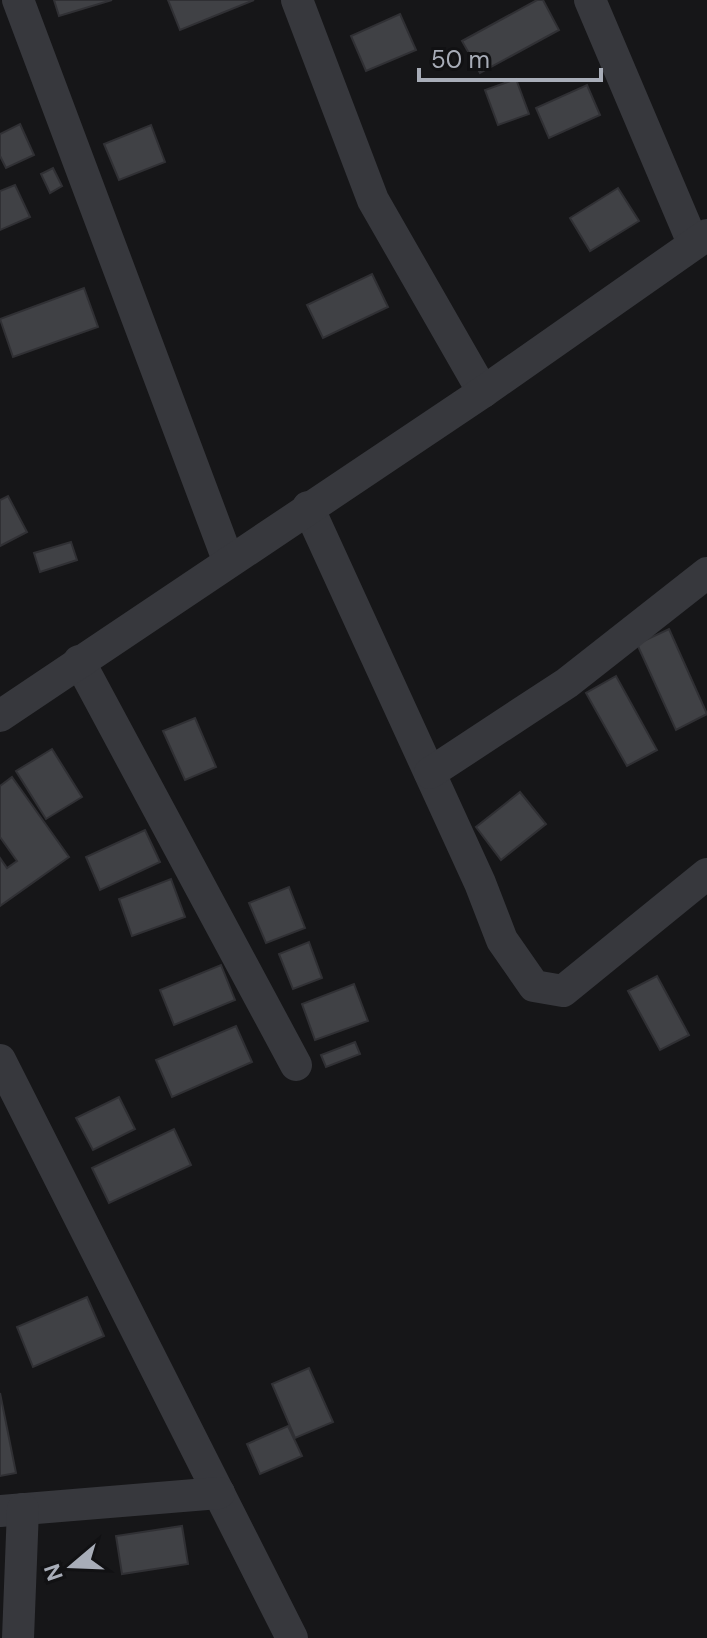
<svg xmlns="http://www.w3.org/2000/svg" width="707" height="1638" viewBox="0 0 707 1638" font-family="'DM Sans',sans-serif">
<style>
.building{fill:#404145;stroke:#303034;stroke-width:2}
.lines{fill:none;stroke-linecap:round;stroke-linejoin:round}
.minor{stroke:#37383d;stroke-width:32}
</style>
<rect width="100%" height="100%" fill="#161618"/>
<g class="building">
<polygon points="54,0 112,0 59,16"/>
<polygon points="168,0 254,0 180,30"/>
<polygon points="537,0 543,0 559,30 480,73 462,41"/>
<polygon points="400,14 416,50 366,71 351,36"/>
<polygon points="516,79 529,114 498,125 485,90"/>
<polygon points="587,85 600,115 549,138 536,108"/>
<polygon points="20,124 34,155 6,168 0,156 0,134"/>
<polygon points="151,125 165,162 119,180 104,144"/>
<polygon points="53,168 62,186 50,193 41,174"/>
<polygon points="15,185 30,217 0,230 0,191"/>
<polygon points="618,188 639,221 590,251 570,218"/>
<polygon points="372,274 388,307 323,338 307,305"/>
<polygon points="84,288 98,327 13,357 0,319"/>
<polygon points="8,496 27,532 0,546 0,500"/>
<polygon points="71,542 77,560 40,572 34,553"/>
<polygon points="669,629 707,714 676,730 637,644"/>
<polygon points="616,676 657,750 627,766 586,693"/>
<polygon points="195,718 216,767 185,780 163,731"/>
<polygon points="52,749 82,797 46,819 16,771"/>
<polygon points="12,777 69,857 0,906 0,858 7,868 17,861 0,837 0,786"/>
<polygon points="520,792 546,824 501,860 476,827"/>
<polygon points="145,830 160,862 100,890 86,857"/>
<polygon points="171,879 185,917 132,936 119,899"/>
<polygon points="289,887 305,928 266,943 249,903"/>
<polygon points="309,942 322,978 293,989 279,954"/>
<polygon points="221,965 235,1000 174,1025 160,990"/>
<polygon points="657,976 689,1035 660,1050 628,991"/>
<polygon points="354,984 368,1021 315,1040 302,1004"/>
<polygon points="236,1026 252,1062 172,1097 156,1060"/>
<polygon points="355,1042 360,1054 326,1067 321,1055"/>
<polygon points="119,1097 135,1129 93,1150 76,1118"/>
<polygon points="174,1129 191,1165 109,1203 92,1168"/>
<polygon points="87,1297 104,1336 33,1367 17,1327"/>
<polygon points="309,1368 333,1422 295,1438 272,1384"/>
<polygon points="0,1393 16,1473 0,1476"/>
<polygon points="288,1426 302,1456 260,1474 247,1444"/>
<polygon points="182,1526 188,1564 122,1574 116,1536"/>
</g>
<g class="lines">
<g class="minor">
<polyline points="18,0 228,560"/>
<polyline points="297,0 373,200 483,392"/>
<polyline points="590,0 693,243"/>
<polyline points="308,507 480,883 502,940 534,986 563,991 707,874"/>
<polyline points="79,661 296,1065"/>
<polyline points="0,716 483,392 707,235"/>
<polyline points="430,773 567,683 707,573"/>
<polyline points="0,1060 292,1638"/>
<polyline points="0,1511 219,1493"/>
<polyline points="18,1638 23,1509"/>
</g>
</g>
<g transform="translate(72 1566) rotate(251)" stroke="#111113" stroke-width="6" paint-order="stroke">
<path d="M0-6L14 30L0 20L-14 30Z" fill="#a8adb8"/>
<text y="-12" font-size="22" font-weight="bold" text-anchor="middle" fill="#a8adb8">N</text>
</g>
<path d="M419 68v12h182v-12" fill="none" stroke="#a8adb8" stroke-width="4"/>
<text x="431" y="68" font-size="24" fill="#a8adb8" stroke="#111113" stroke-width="6" paint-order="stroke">50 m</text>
</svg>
